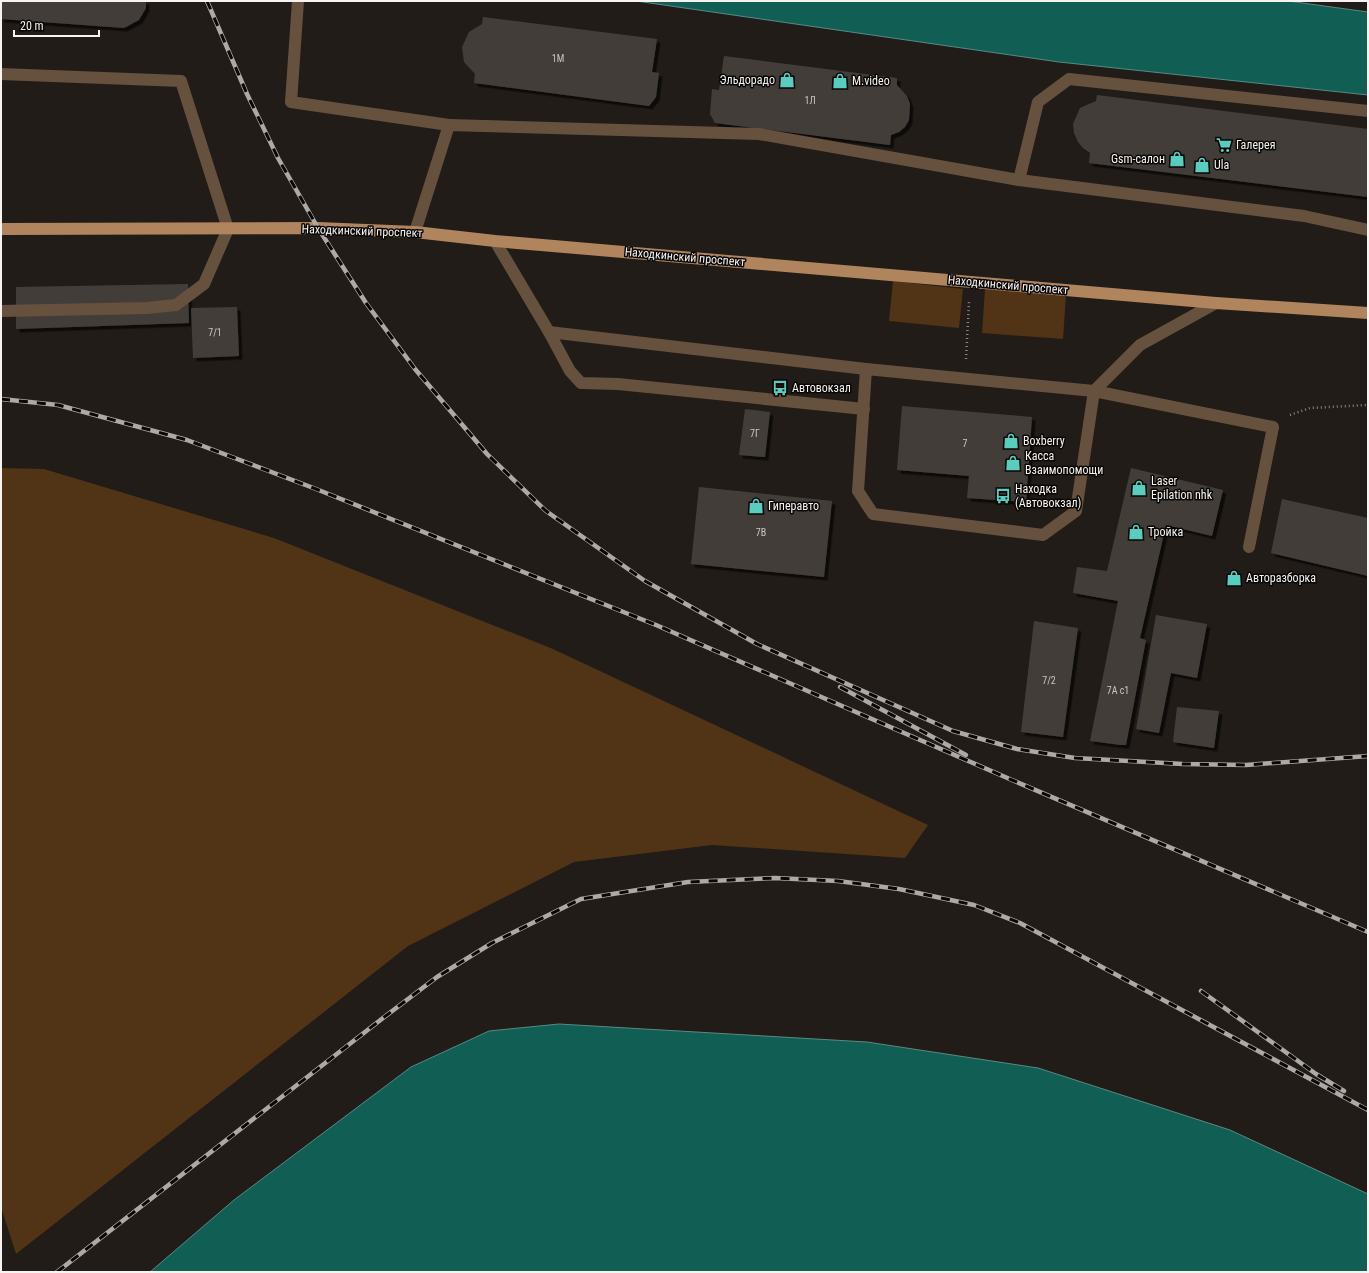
<svg xmlns="http://www.w3.org/2000/svg" width="1369" height="1273" viewBox="0 0 1369 1273" font-family="'Roboto Condensed',sans-serif">
<style>
.green{fill:#513315}
.water{fill:#115e55;stroke:#568b84}
.building{fill:#433e39;filter:url(#shadow)}
.lines{fill:none;stroke-linecap:round;stroke-linejoin:round}
.path{stroke:#8b8784;stroke-width:2.5;stroke-dasharray:1 3;stroke-linecap:butt}
.minor{stroke:#66513f;stroke-width:12}
.major{stroke:#b0855e;stroke-width:12}
.rail-casing{stroke:#ada9a6;stroke-width:4.5}
.rail{stroke:#090706;stroke-width:3;stroke-dasharray:9;stroke-linecap:butt}
.labels{text-anchor:middle;stroke-width:3;stroke-linejoin:round;paint-order:stroke}
.number-label{font-size:10px;fill:#c9c6c2}
.poi-label{font-size:12px;fill:#f6f3f0;stroke:#090706;text-anchor:start}
.street-label{font-size:12px;fill:#f6f3f0;stroke:#090706}
</style>
<defs>
<filter id="shadow"><feDropShadow dx="3.5" dy="3.5" stdDeviation="0" flood-color="#0009"/></filter>
</defs>
<rect width="100%" height="100%" fill="#211c18"/>
<g class="green">
<polygon points="893,281 963,289 959,328 889,321"/>
<polygon points="985,289 1066,295 1063,339 982,333"/>
<polygon points="1,468 44,469 274,538 553,649 928,825 905,858 712,845 574,862 408,946 16,1254 1,1207"/>
</g>
<g class="water">
<polygon points="636,1 1288,1 1368,12 1368,95 1059,62"/>
<polygon points="559,1024 867,1042 1038,1068 1230,1130 1368,1194 1368,1272 150,1272 234,1200 411,1067 489,1031"/>
</g>
<g class="building">
<polygon points="1,1 146,1 146,8 139,20 124,28 1,19"/>
<polygon points="483,17 657,39 652,72 659,73 656,97 649,106 474,83 475,74 464,62 462,47 469,32 482,24"/>
<polygon points="724,56 897,78 897,85 907,96 910,104 909,120 905,127 899,132 891,135 890,145 715,123 710,114 712,89 719,90"/>
<polygon points="1097,95 1368,129 1368,197 1089,163 1090,153 1083,148 1078,142 1074,133 1073,124 1080,108 1096,101"/>
<polygon points="188,284 189,323 16,329 16,287"/>
<polygon points="237,307 239,356 193,358 191,308"/>
<polygon points="902,406 1032,417 1026,502 967,498 969,476 897,470"/>
<polygon points="745,409 770,412 765,457 739,455"/>
<polygon points="1131,468 1223,490 1212,536 1166,525 1140,638 1146,640 1126,745 1121,745 1090,741 1118,601 1073,593 1077,567 1107,571"/>
<polygon points="699,487 832,501 824,577 691,564"/>
<polygon points="1282,499 1368,518 1368,576 1271,553"/>
<polygon points="1156,615 1207,624 1197,678 1171,673 1159,733 1136,729"/>
<polygon points="1034,621 1078,628 1063,737 1021,732"/>
<polygon points="1177,707 1219,711 1214,748 1173,742"/>
</g>
<g class="lines">
<g class="path">
<polyline points="966,359 969,302"/>
<polyline points="1290,415 1310,408 1368,405"/>
</g>
<g class="minor">
<polyline points="298,1 291,102 449,125"/>
<polyline points="1,74 181,81 228,229 204,284 176,305 147,308 1,311"/>
<polyline points="1019,180 1038,102 1069,79 1368,111"/>
<polyline points="415,232 449,125 759,134 1019,180 1304,216 1368,230"/>
<polyline points="495,241 549,332 570,371 581,383 618,384 864,409"/>
<polyline points="549,332 866,369 1094,391 1273,427 1249,547"/>
<polyline points="866,369 858,491 873,514 1043,535 1076,511 1094,391 1140,345 1216,303"/>
</g>
<polyline class="major" points="1,229 318,228 415,232 495,241 1216,303 1368,313"/>
<defs>
<g id="rail">
<polyline points="207,1 247,94 278,158 318,228 366,303 415,369 487,454 546,511 645,581 757,644 953,731 1017,749 1075,758 1183,764 1246,765 1368,756"/>
<polyline points="1,399 58,405 187,440 316,489 656,625 1012,780 1368,932"/>
<polyline points="840,687 966,755"/>
<polyline points="1201,991 1316,1074 1344,1091"/>
<polyline points="57,1272 383,1018 437,977 492,943 581,899 688,882 775,878 838,881 899,889 974,905 1020,923 1368,1110"/>
</g>
</defs>
<use href="#rail" class="rail-casing"/>
<use href="#rail" class="rail"/>
</g>
<defs>
<symbol id="shop-bare" viewBox="-9 -9 18 18"><path d="M-5-2.5h2.3a2.7 3.5 0 0 1 5.4 0H5L5.5 6h-11ZM-1.5-2.5h3a1.5 2.3 0 0 0-3 0Z" fill="#59cebf" stroke="#090706" stroke-width="2.5" paint-order="stroke"/></symbol>
<symbol id="supermarket-bare" viewBox="-9 -9 18 18"><path d="M-6-5.5h2.5l.6 2H6L4.5 2H-2.5L-4.4-4H-6ZM-1.5 3.2a1.3 1.3 0 1 0 .1 0ZM3 3.2a1.3 1.3 0 1 0 .1 0Z" fill="#59cebf" stroke="#090706" stroke-width="2.5" paint-order="stroke"/></symbol>
<symbol id="bus-bare" viewBox="-9 -9 18 18"><path d="M-5-6H5V4H4V6H2V4H-2V6H-4V4H-5ZM-3.5-4V0h7V-4ZM-3.5 1.2v1.5H-2V1.2ZM2 1.2v1.5H3.5V1.2Z" fill="#59cebf" stroke="#090706" stroke-width="2.5" paint-order="stroke"/></symbol>
</defs>
<g fill-rule="evenodd">
<use href="#shop-bare" x="776" y="69" width="22" height="22"/>
<use href="#shop-bare" x="829" y="70" width="22" height="22"/>
<use href="#supermarket-bare" x="1213" y="134" width="22" height="22"/>
<use href="#shop-bare" x="1166" y="148" width="22" height="22"/>
<use href="#shop-bare" x="1191" y="154" width="22" height="22"/>
<use href="#bus-bare" x="769" y="377" width="22" height="22"/>
<use href="#shop-bare" x="1000" y="430" width="22" height="22"/>
<use href="#shop-bare" x="1002" y="452" width="22" height="22"/>
<use href="#shop-bare" x="1128" y="477" width="22" height="22"/>
<use href="#bus-bare" x="992" y="485" width="22" height="22"/>
<use href="#shop-bare" x="745" y="495" width="22" height="22"/>
<use href="#shop-bare" x="1125" y="521" width="22" height="22"/>
<use href="#shop-bare" x="1223" y="567" width="22" height="22"/>
</g>
<g class="labels">
<g class="number-label">
<text x="558" y="62">1М</text>
<text x="810" y="104">1Л</text>
<text x="215" y="336">7/1</text>
<text x="755" y="437">7Г</text>
<text x="965" y="447">7</text>
<text x="761" y="536">7В</text>
<text x="1049" y="684">7/2</text>
<text x="1118" y="694">7А с1</text>
</g>
<g class="poi-label">
<text x="775" y="84" text-anchor="end">Эльдорадо</text>
<text x="852" y="85">M.video</text>
<text x="1236" y="149">Галерея</text>
<text x="1165" y="163" text-anchor="end">Gsm-салон</text>
<text x="1214" y="169">Ula</text>
<text x="792" y="392">Автовокзал</text>
<text x="1023" y="445">Boxberry</text>
<text x="1025" y="460">Касса<tspan x="1025" dy="14">Взаимопомощи</tspan></text>
<text x="1151" y="485">Laser<tspan x="1151" dy="14">Epilation nhk</tspan></text>
<text x="1015" y="493">Находка<tspan x="1015" dy="14">(Автовокзал)</tspan></text>
<text x="768" y="510">Гиперавто</text>
<text x="1148" y="536">Тройка</text>
<text x="1246" y="582">Авторазборка</text>
</g>
<g class="street-label">
<text transform="translate(362 231) rotate(2)" y="4">Находкинский проспект</text>
<text transform="translate(685 257) rotate(5)" y="4">Находкинский проспект</text>
<text transform="translate(1008 285) rotate(5)" y="4">Находкинский проспект</text>
</g>
</g>
<rect width="1369" height="1273" fill="none" stroke="#f6f3f0" stroke-width="4"/>
<path d="M14 30v6h85v-6" fill="none" stroke="#f6f3f0" stroke-width="2"/>
<text x="20" y="30" font-size="12" fill="#f6f3f0" stroke="#090706" stroke-width="3" paint-order="stroke">20 m</text>
</svg>
